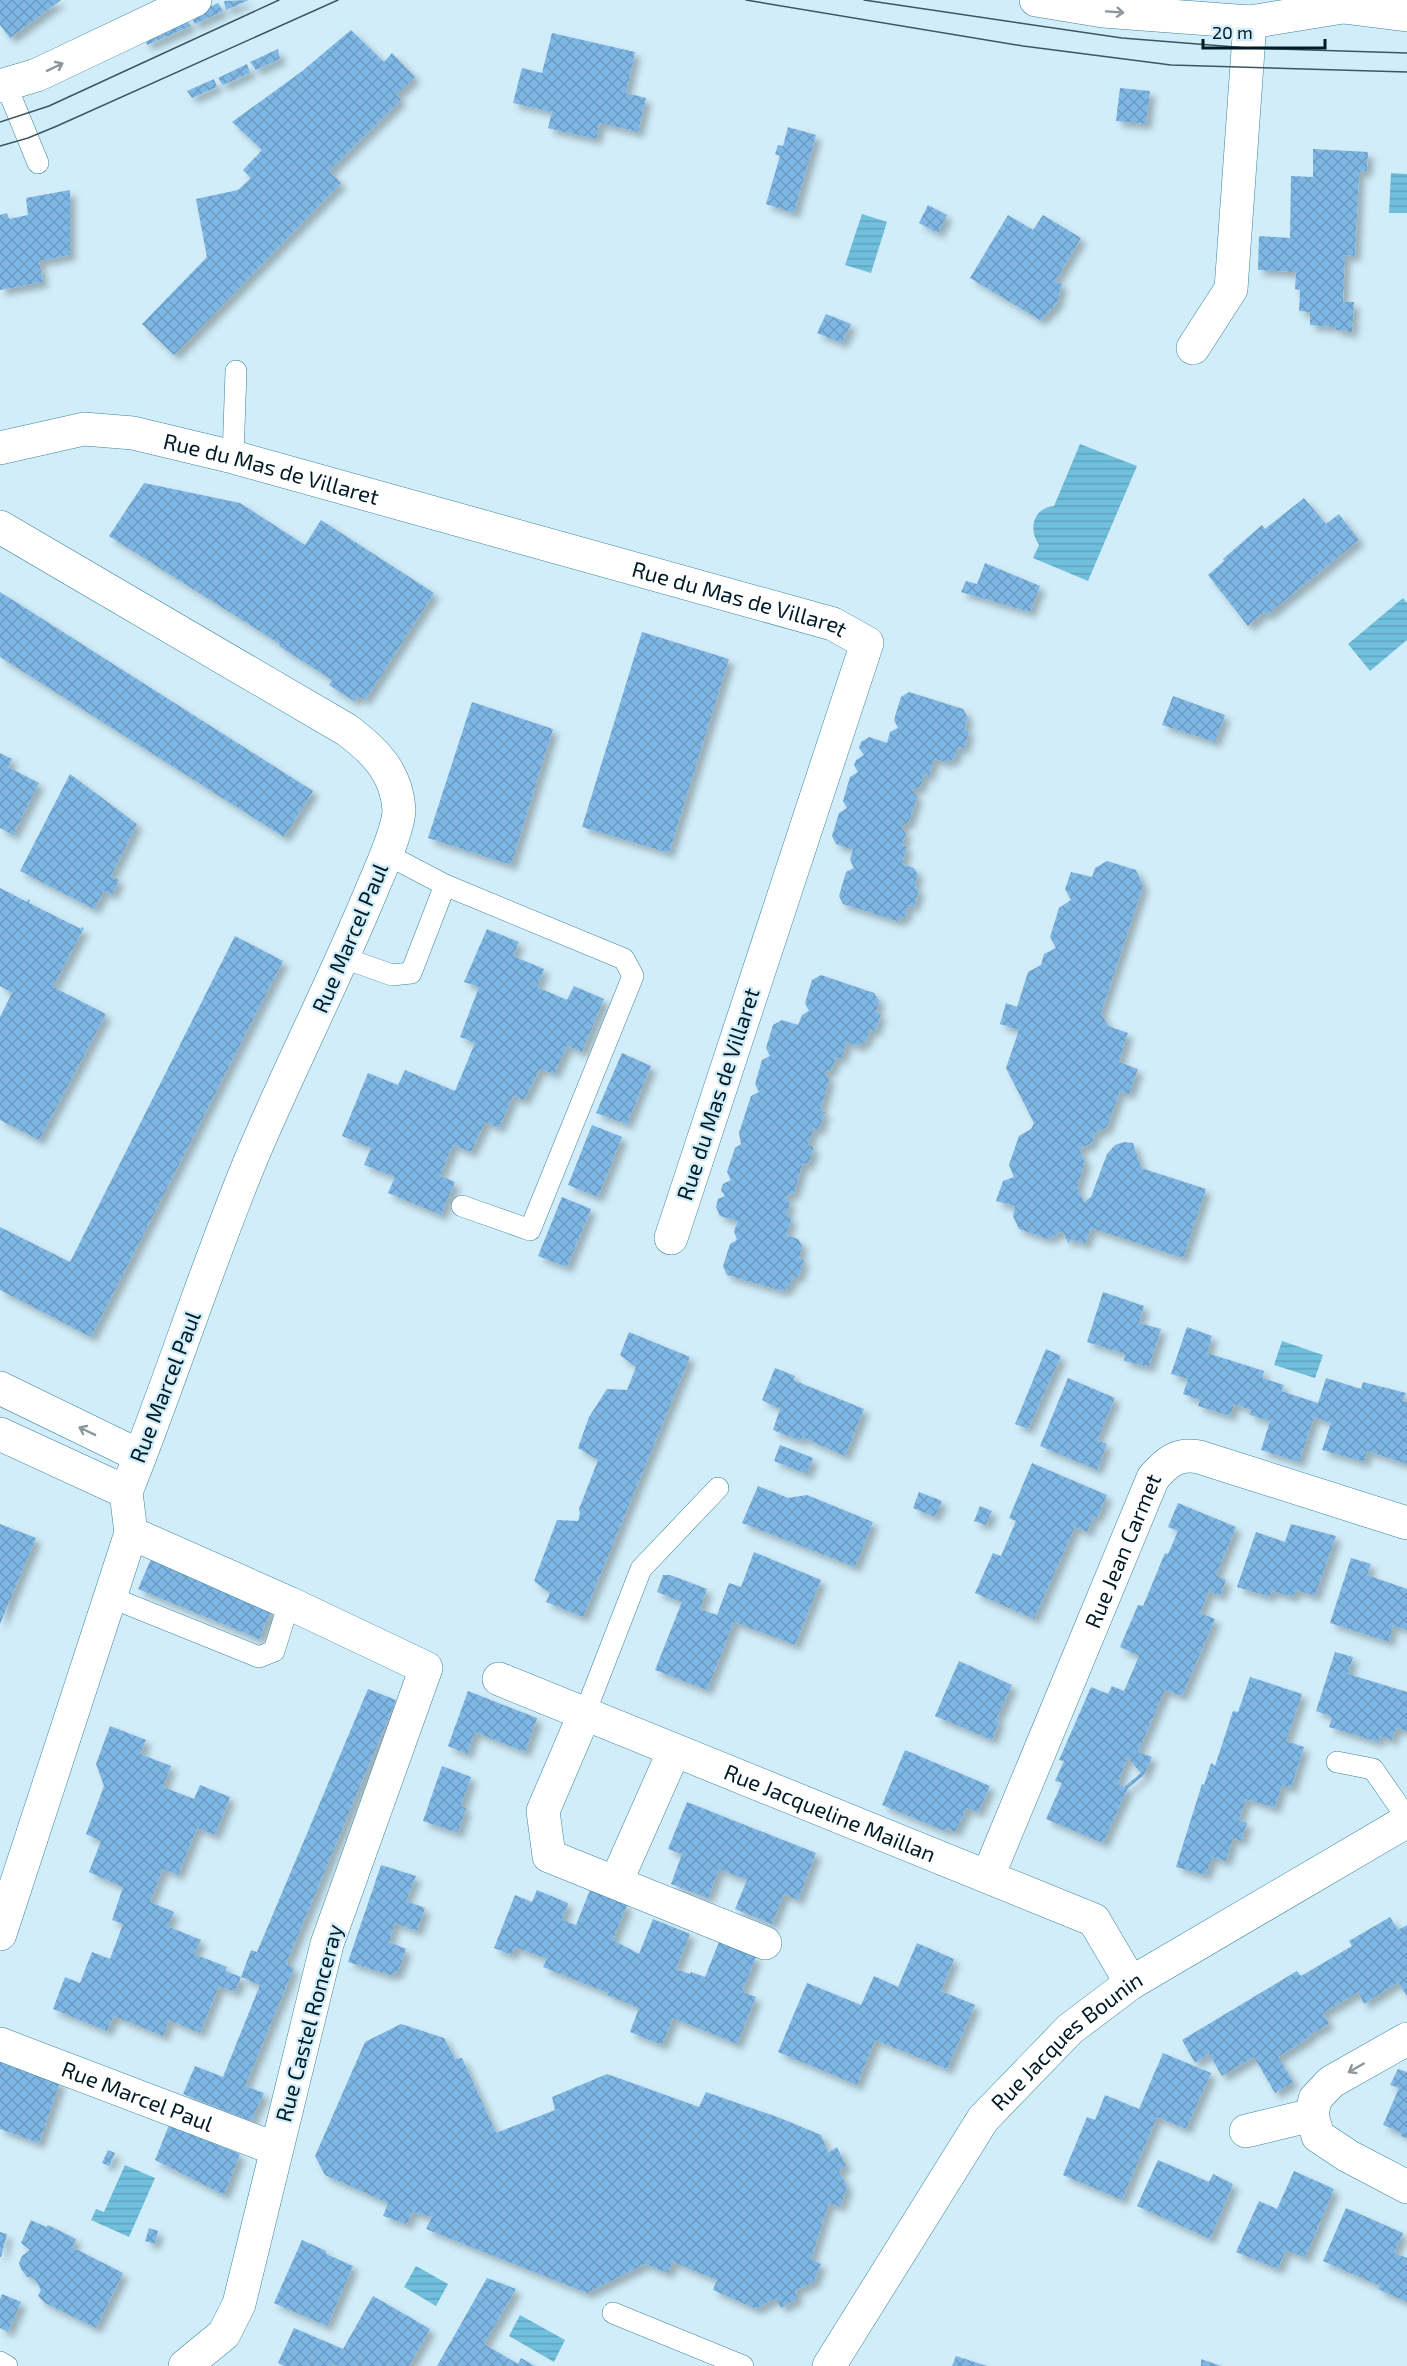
<svg xmlns="http://www.w3.org/2000/svg" width="1407" height="2366" viewBox="0 0 1407 2366" font-family="'Exo 2',sans-serif">
<style>
.water{fill:url(#water-rules)}
.building{fill:url(#building-cross-hatch);fill-rule:evenodd;filter:url(#shadow)}
.lines{fill:none;stroke-linecap:round;stroke-linejoin:round}
.service-casing{stroke:#39849e;stroke-width:22}
.minor-casing{stroke:#39849e;stroke-width:34}
.service{stroke:#fff;stroke-width:21}
.minor{stroke:#fff;stroke-width:33}
.tram{stroke:#3a5661;stroke-width:1.5}
.oneway{stroke:#8c989d}
.labels{text-anchor:middle;stroke-width:4.5;stroke-linejoin:round;paint-order:stroke}
.street-label{font-size:22px;fill:#001b26;stroke:#d1edf9}
</style>
<defs>
<pattern id="water-rules" width="6" height="5" patternUnits="userSpaceOnUse" patternTransform="scale(1.5)"><rect width="6" height="5" fill="#70bfdd"/><path d="M0 2.5h6" fill="none" stroke="#5fa4be"/></pattern>
<pattern id="building-cross-hatch" width="8" height="8" patternUnits="userSpaceOnUse" patternTransform="scale(1.5)"><rect width="8" height="8" fill="#7eb6e4"/><path d="M0 0l8 8M0 8l8-8" fill="none" stroke="#6b9cc3"/></pattern>
<filter id="shadow"><feDropShadow dx="5.5" dy="5.5" stdDeviation="3" flood-color="#0004"/></filter>
</defs>
<rect width="100%" height="100%" fill="#d1edf9"/>
<g class="water">
<polygon points="1391,173 1407,174 1407,213 1389,213"/>
<polygon points="862,214 887,222 871,273 845,265"/>
<path d="M1080 444 1137 466 1088 581 1033 558 1039 545C1028 529 1033 508 1054 506Z"/>
<polygon points="1403,598 1407,603 1407,640 1370,671 1348,644"/>
<polygon points="1282,1341 1323,1355 1315,1378 1274,1365"/>
<polygon points="125,2165 155,2178 129,2237 91,2220 96,2209 104,2212"/>
<polygon points="416,2266 448,2284 436,2306 404,2287"/>
<polygon points="520,2315 565,2340 554,2362 509,2336"/>
</g>
<g class="building">
<polygon points="0,0 61,0 10,38 0,25"/>
<polygon points="249,0 226,10 224,1"/>
<polygon points="218,3 223,11 195,24 190,16"/>
<polygon points="185,18 191,26 147,45 144,37"/>
<polygon points="351,30 384,62 392,53 415,77 396,95 401,100 329,171 341,183 174,355 142,324 207,257 196,199 238,190 251,178 243,170 262,150 232,122 301,72"/>
<polygon points="552,33 635,52 626,93 646,98 638,132 600,123 596,139 564,132 548,128 552,112 513,103 522,68 542,73"/>
<polygon points="278,49 280,59 256,70 250,62"/>
<polygon points="247,64 250,73 223,85 218,78"/>
<polygon points="214,79 217,87 192,98 187,91"/>
<polygon points="1120,88 1150,91 1146,124 1116,121"/>
<polygon points="788,127 816,135 794,213 766,204 780,156 775,154 778,145 783,146"/>
<polygon points="1313,149 1368,152 1367,171 1359,172 1355,256 1345,255 1343,302 1354,302 1352,332 1336,330 1336,327 1310,325 1310,312 1299,311 1300,290 1295,289 1296,272 1258,270 1259,236 1290,238 1291,176 1313,177"/>
<polygon points="70,190 70,255 39,261 43,282 0,290 0,215 7,213 9,219 28,215 26,198"/>
<polygon points="928,205 947,215 938,233 919,223"/>
<polygon points="1008,215 1033,230 1043,215 1081,238 1055,281 1062,284 1058,300 1054,307 1040,320 970,278"/>
<polygon points="826,314 851,324 842,343 817,333"/>
<polygon points="144,483 240,503 305,545 321,520 434,593 365,700 358,696 354,701 329,685 332,680 279,646 280,644 109,536"/>
<polygon points="1304,498 1326,524 1339,514 1359,540 1267,615 1264,612 1248,626 1208,575 1224,561 1223,559 1262,525 1265,529"/>
<polygon points="985,563 1040,586 1030,612 961,592 966,581 977,584"/>
<polygon points="0,592 313,791 284,837 0,657"/>
<polygon points="642,632 729,659 669,853 582,827"/>
<polygon points="909,692 963,709 968,718 964,729 969,731 964,749 958,747 955,758 947,762 934,759 929,776 924,774 921,786 912,790 917,797 909,822 901,826 906,834 902,845 907,847 902,864 914,868 918,875 914,887 919,889 914,907 908,905 906,916 897,921 843,904 839,896 846,872 854,868 850,860 853,850 836,844 832,836 839,813 847,808 843,801 850,777 858,772 854,765 856,760 864,755 859,748 861,742 869,737 887,743 890,732 898,728 894,720 901,697"/>
<polygon points="1173,696 1225,715 1215,742 1162,725"/>
<polygon points="472,702 553,729 511,865 428,838"/>
<polygon points="0,753 12,759 8,767 39,783 13,835 0,828"/>
<polygon points="70,774 137,824 111,876 119,880 112,895 104,891 94,909 20,871"/>
<polygon points="1107,861 1136,870 1143,886 1101,1013 1108,1026 1128,1033 1119,1062 1138,1069 1129,1094 1120,1091 1107,1127 1094,1134 1092,1143 1079,1149 1085,1162 1077,1188 1084,1202 1091,1197 1107,1154 1115,1145 1124,1142 1133,1143 1141,1168 1206,1189 1183,1258 1091,1228 1085,1244 1071,1239 1069,1244 1062,1231 1048,1239 1019,1229 1013,1216 1015,1206 996,1201 1003,1181 1014,1177 1009,1165 1019,1136 1031,1129 1034,1123 1006,1068 1019,1030 1000,1024 1006,1003 1017,1007 1028,972 1041,965 1044,954 1056,948 1050,937 1059,908 1071,900 1065,889 1071,872 1092,877 1095,868"/>
<polygon points="0,888 27,902 28,899 30,900 29,903 81,929 82,927 84,928 53,987 106,1014 39,1140 0,1120 0,1017 12,993 0,986"/>
<polygon points="487,929 519,942 513,956 544,969 537,987 567,1000 574,986 604,999 582,1052 567,1046 554,1074 540,1069 524,1100 513,1096 499,1128 485,1122 471,1152 453,1145 440,1176 455,1182 441,1215 388,1193 395,1177 364,1165 371,1148 342,1136 368,1073 398,1085 405,1070 455,1091 475,1043 460,1037 479,987 464,982"/>
<polygon points="235,936 283,961 91,1337 0,1290 0,1227 70,1262"/>
<polygon points="821,975 874,993 879,1001 876,1012 881,1014 875,1031 870,1030 866,1041 858,1046 847,1042 841,1059 836,1057 832,1069 825,1072 829,1080 820,1111 825,1112 819,1130 814,1128 808,1145 814,1147 808,1165 803,1163 794,1193 785,1197 790,1204 786,1216 792,1218 786,1235 798,1239 802,1246 799,1258 804,1260 798,1278 794,1276 789,1287 782,1291 727,1275 723,1266 730,1244 737,1240 734,1231 738,1221 720,1216 716,1207 718,1199 725,1196 721,1190 723,1184 731,1180 727,1172 735,1148 741,1144 739,1133 751,1096 759,1092 755,1084 762,1060 770,1056 766,1048 773,1025 782,1020 798,1025 802,1015 809,1011 805,1003 812,980"/>
<polygon points="622,1053 651,1066 627,1124 596,1113"/>
<polygon points="592,1125 622,1137 598,1197 568,1185"/>
<polygon points="562,1197 591,1209 567,1267 538,1256"/>
<polygon points="1103,1292 1144,1306 1139,1323 1161,1329 1149,1367 1124,1361 1125,1354 1087,1342"/>
<polygon points="1187,1327 1212,1336 1207,1353 1264,1371 1262,1378 1284,1385 1281,1391 1318,1403 1326,1378 1361,1389 1363,1382 1406,1393 1403,1401 1407,1402 1407,1464 1367,1451 1364,1462 1322,1450 1331,1423 1314,1417 1299,1462 1261,1450 1270,1421 1250,1415 1251,1410 1234,1404 1230,1416 1198,1406 1200,1400 1183,1394 1188,1379 1171,1374"/>
<polygon points="629,1332 690,1357 583,1617 546,1602 550,1593 534,1581 557,1520 578,1521 580,1514 579,1509 598,1460 578,1448 589,1417 607,1389 627,1390 636,1367 620,1355"/>
<polygon points="1046,1349 1061,1356 1028,1429 1015,1424"/>
<polygon points="775,1368 795,1376 793,1380 864,1409 845,1456 802,1437 801,1441 773,1430 780,1409 762,1400"/>
<polygon points="1068,1378 1115,1398 1097,1440 1107,1444 1097,1470 1040,1446"/>
<polygon points="780,1445 813,1458 807,1474 774,1461"/>
<polygon points="1032,1463 1107,1495 1097,1518 1094,1516 1087,1532 1075,1527 1034,1619 975,1593 993,1553 1001,1556 1016,1521 1009,1518"/>
<polygon points="758,1486 788,1498 807,1495 873,1522 855,1567 742,1523"/>
<polygon points="919,1492 942,1501 935,1517 913,1508"/>
<path d="M1178 1503 1236 1527 1216 1575 1226 1580 1220 1596 1209 1591 1200 1613 1215 1619 1182 1696 1165 1690 1138 1752 1152 1757 1144 1775 1128 1788 1103 1843 1046 1819 1062 1783 1055 1781 1064 1761 1059 1760 1091 1687 1108 1694 1112 1686 1124 1691 1139 1656 1120 1647 1138 1605 1143 1606 1165 1553 1168 1554 1178 1531 1168 1527ZM1127 1757 1141 1773 1124 1787 1118 1784Z"/>
<polygon points="980,1506 992,1511 986,1525 974,1521"/>
<polygon points="0,1524 36,1538 0,1624"/>
<polygon points="1291,1524 1336,1536 1315,1596 1296,1590 1293,1597 1272,1591 1270,1597 1237,1587 1256,1532 1285,1542"/>
<polygon points="754,1552 821,1580 795,1645 734,1622 707,1690 655,1670 682,1602 657,1592 663,1575 670,1575 707,1589 700,1609 717,1615 729,1583 741,1587"/>
<polygon points="1351,1558 1371,1564 1367,1575 1407,1589 1407,1630 1393,1625 1389,1642 1330,1623"/>
<polygon points="151,1559 272,1609 259,1639 138,1589"/>
<polygon points="1335,1652 1353,1657 1348,1674 1407,1692 1407,1731 1396,1728 1392,1740 1380,1736 1378,1742 1329,1727 1332,1717 1316,1711"/>
<polygon points="959,1661 1012,1685 996,1720 999,1721 992,1740 935,1716"/>
<polygon points="1250,1677 1302,1694 1286,1741 1304,1747 1291,1788 1282,1785 1275,1808 1246,1799 1239,1820 1247,1823 1241,1841 1233,1838 1226,1861 1212,1857 1206,1875 1176,1867 1202,1784 1204,1785 1211,1763 1215,1766 1233,1711 1238,1712"/>
<polygon points="368,1689 396,1700 286,1964 294,1968 245,2086 264,2093 251,2121 183,2094 195,2066 223,2077 260,1985 241,1977 235,1992 219,1986 200,2033 169,2020 163,2036 114,2016 107,2031 53,2009 65,1977 80,1983 92,1952 110,1959 123,1924 112,1920 123,1887 89,1872 101,1841 86,1834 104,1786 96,1764 110,1726 146,1740 140,1754 171,1766 163,1787 194,1799 200,1785 230,1797 215,1835 197,1828 178,1875 163,1869 150,1902 174,1912 167,1926 201,1940 194,1954 227,1967 225,1971 241,1977 251,1950 257,1952"/>
<polygon points="468,1691 537,1718 525,1752 475,1732 467,1754 448,1746"/>
<polygon points="905,1750 990,1786 978,1812 967,1808 955,1832 947,1828 945,1831 882,1805"/>
<polygon points="442,1766 471,1777 461,1806 466,1808 458,1833 423,1821"/>
<polygon points="687,1802 816,1853 798,1900 784,1894 772,1924 735,1909 747,1880 719,1869 708,1898 671,1884 682,1854 668,1849"/>
<polygon points="381,1865 416,1876 406,1901 425,1908 417,1931 395,1923 389,1942 406,1949 398,1972 390,1975 348,1962"/>
<polygon points="537,1890 568,1903 562,1920 576,1925 590,1890 627,1905 613,1940 639,1954 653,1919 690,1934 676,1969 690,1974 691,1972 705,1977 719,1942 756,1957 742,1992 756,1997 737,2044 673,2018 662,2045 630,2032 639,2008 607,1995 608,1993 543,1967 547,1959 515,1947 512,1955 494,1948 515,1895 532,1902"/>
<polygon points="1390,1917 1398,1930 1407,1925 1407,1996 1398,1982 1364,2004 1358,1992 1323,2013 1329,2024 1309,2035 1310,2037 1278,2057 1293,2082 1275,2093 1254,2057 1222,2076 1209,2054 1195,2063 1182,2040 1297,1971 1301,1976 1352,1946 1349,1941"/>
<polygon points="917,1943 954,1959 941,1991 975,2005 947,2069 875,2040 857,2085 778,2052 807,1983 861,2005 874,1976 898,1987"/>
<polygon points="401,2024 444,2038 455,2059 462,2058 496,2133 555,2110 552,2097 607,2074 699,2107 706,2092 780,2118 821,2135 828,2153 837,2147 846,2166 839,2171 847,2187 840,2207 829,2203 811,2259 821,2264 814,2282 796,2290 797,2299 781,2308 776,2298 756,2309 713,2290 717,2280 673,2262 668,2273 645,2264 587,2293 426,2229 432,2217 412,2212 407,2224 383,2216 388,2203 325,2175 315,2156 365,2042"/>
<polygon points="1163,2053 1211,2073 1186,2129 1157,2117 1122,2200 1063,2175 1087,2117 1095,2120 1105,2095 1139,2109"/>
<polygon points="0,2061 60,2082 39,2143 0,2129"/>
<polygon points="1398,2069 1407,2072 1407,2138 1401,2136 1402,2133 1383,2125 1399,2088 1390,2085"/>
<polygon points="169,2125 240,2154 224,2195 155,2160"/>
<polygon points="108,2150 115,2153 109,2166 102,2163"/>
<polygon points="1158,2160 1209,2182 1213,2174 1233,2184 1210,2239 1137,2206"/>
<polygon points="1294,2171 1334,2189 1305,2258 1286,2250 1278,2269 1236,2252 1259,2201 1277,2209"/>
<polygon points="1346,2208 1403,2233 1394,2253 1407,2258 1407,2302 1378,2289 1380,2286 1323,2261"/>
<polygon points="31,2220 46,2227 48,2225 76,2239 72,2247 123,2273 96,2328 45,2303 38,2296 41,2290 34,2278 27,2277 21,2269 19,2263 22,2256 30,2250 21,2243"/>
<polygon points="149,2228 158,2231 155,2244 145,2241"/>
<polygon points="0,2232 7,2234 1,2257 0,2257"/>
<polygon points="302,2240 326,2251 326,2254 353,2266 327,2326 274,2303"/>
<polygon points="487,2278 516,2289 484,2344 518,2364 521,2358 535,2366 437,2366"/>
<polygon points="2,2294 21,2302 8,2332 0,2328 0,2299"/>
<polygon points="373,2296 430,2329 409,2366 338,2366 334,2364 333,2366 284,2366 278,2363 294,2328 343,2349"/>
<polygon points="956,2356 987,2366 952,2366"/>
<polygon points="1201,2359 1221,2366 1201,2366"/>
</g>
<g class="lines">
<defs>
<g id="service">
<polyline points="6,85 38,163"/>
<polyline points="233,457 236,371"/>
<polyline points="386,854 445,885 624,959 633,976 530,1230 462,1206"/>
<polyline points="344,958 392,975 411,973 445,885"/>
<polyline points="110,1597 259,1657 274,1651 289,1603"/>
<polyline points="585,1713 641,1569 718,1488"/>
<polyline points="1337,1762 1373,1769 1407,1818"/>
<polyline points="613,2313 743,2366"/>
<polyline points="0,2362 7,2366"/>
</g>
<g id="minor">
<polyline points="1036,0 1103,11 1250,22 1343,7 1407,15"/>
<polyline points="0,86 37,75 195,0"/>
<polyline points="1193,348 1231,289 1250,22"/>
<path id="s1" d="M0 448 84 429 133 433 233 457 833 624 867 643 671 1238"/>
<path d="M0 527 347 730C375 751 397 773 399 810 399 827 380 871 373 887 336 977 292 1063 254 1152 207 1264 171 1380 126 1492L131 1533 0 1934"/>
<polyline points="0,1388 140,1456"/>
<polyline points="0,1434 126,1492"/>
<polyline points="131,1533 289,1603 426,1668 327,1944 239,2304 224,2334 185,2366"/>
<path id="s2" d="M499 1679 1094 1920 1131 1983"/>
<polyline points="585,1713 543,1811 549,1856 765,1943"/>
<path id="s3" d="M988 1876 1153 1478C1167 1462 1177 1453 1199 1457L1407 1523"/>
<polyline points="616,1882 674,1751"/>
<polyline points="1407,2039 1331,2082 1315,2099 1312,2115 1318,2136 1348,2156 1407,2187"/>
<path id="s4" d="M0 2044 276 2149"/>
<polyline points="1246,2131 1312,2115"/>
<path id="s5" d="M829 2366 983 2119 1070 2029 1131 1983 1407 1821"/>
</g>
</defs>
<use href="#service" class="service-casing"/>
<use href="#minor" class="minor-casing"/>
<use href="#service" class="service"/>
<use href="#minor" class="minor"/>
<g class="tram">
<polyline points="746,0 1023,46 1171,65 1407,72"/>
<polyline points="864,0 1122,38 1248,48 1407,53"/>
<polyline points="0,122 49,106 279,0"/>
<polyline points="0,146 28,138 57,126 338,0"/>
</g>
</g>
<defs><path id="oneway-shaft" d="M-6 0H5M1.5-3L5.5 0L1.5 3" fill="none" stroke-width="1.6" stroke-linecap="round" stroke-linejoin="round" transform="scale(1.5)"/></defs>
<g class="oneway">
<use href="#oneway-shaft" transform="translate(1115 12) rotate(4)"/>
<use href="#oneway-shaft" transform="translate(55 67) rotate(-26)"/>
<use href="#oneway-shaft" transform="translate(87 1431) rotate(-154)"/>
<use href="#oneway-shaft" transform="translate(1356 2068) rotate(150)"/>
</g>
<g class="labels">
<g class="street-label">
<text dy="8" stroke="none"><textPath href="#s1" startOffset="278">Rue du Mas de Villaret</textPath></text>
<text dy="8" stroke="none"><textPath href="#s1" startOffset="764">Rue du Mas de Villaret</textPath></text>
<text transform="translate(350 938) rotate(-67)" y="8">Rue Marcel Paul</text>
<text transform="translate(718 1094) rotate(-72)" y="8">Rue du Mas de Villaret</text>
<text transform="translate(165 1387) rotate(-69)" y="8">Rue Marcel Paul</text>
<text dy="8" stroke="none"><textPath href="#s3" startOffset="352">Rue Jean Carmet</textPath></text>
<text dy="8" stroke="none"><textPath href="#s2" startOffset="357">Rue Jacqueline Maillan</textPath></text>
<text transform="translate(309 2023) rotate(-75)" y="8">Rue Castel Ronceray</text>
<text dy="8" stroke="none"><textPath href="#s5" startOffset="406">Rue Jacques Bounin</textPath></text>
<text dy="8" stroke="none"><textPath href="#s4" startOffset="147">Rue Marcel Paul</textPath></text>
</g>
</g>
<path d="M1203 39v9h122v-9" fill="none" stroke="#001b26" stroke-width="3"/>
<text x="1212" y="39" font-size="18" fill="#001b26" stroke="#d1edf9" stroke-width="4.5" paint-order="stroke">20 m</text>
</svg>
